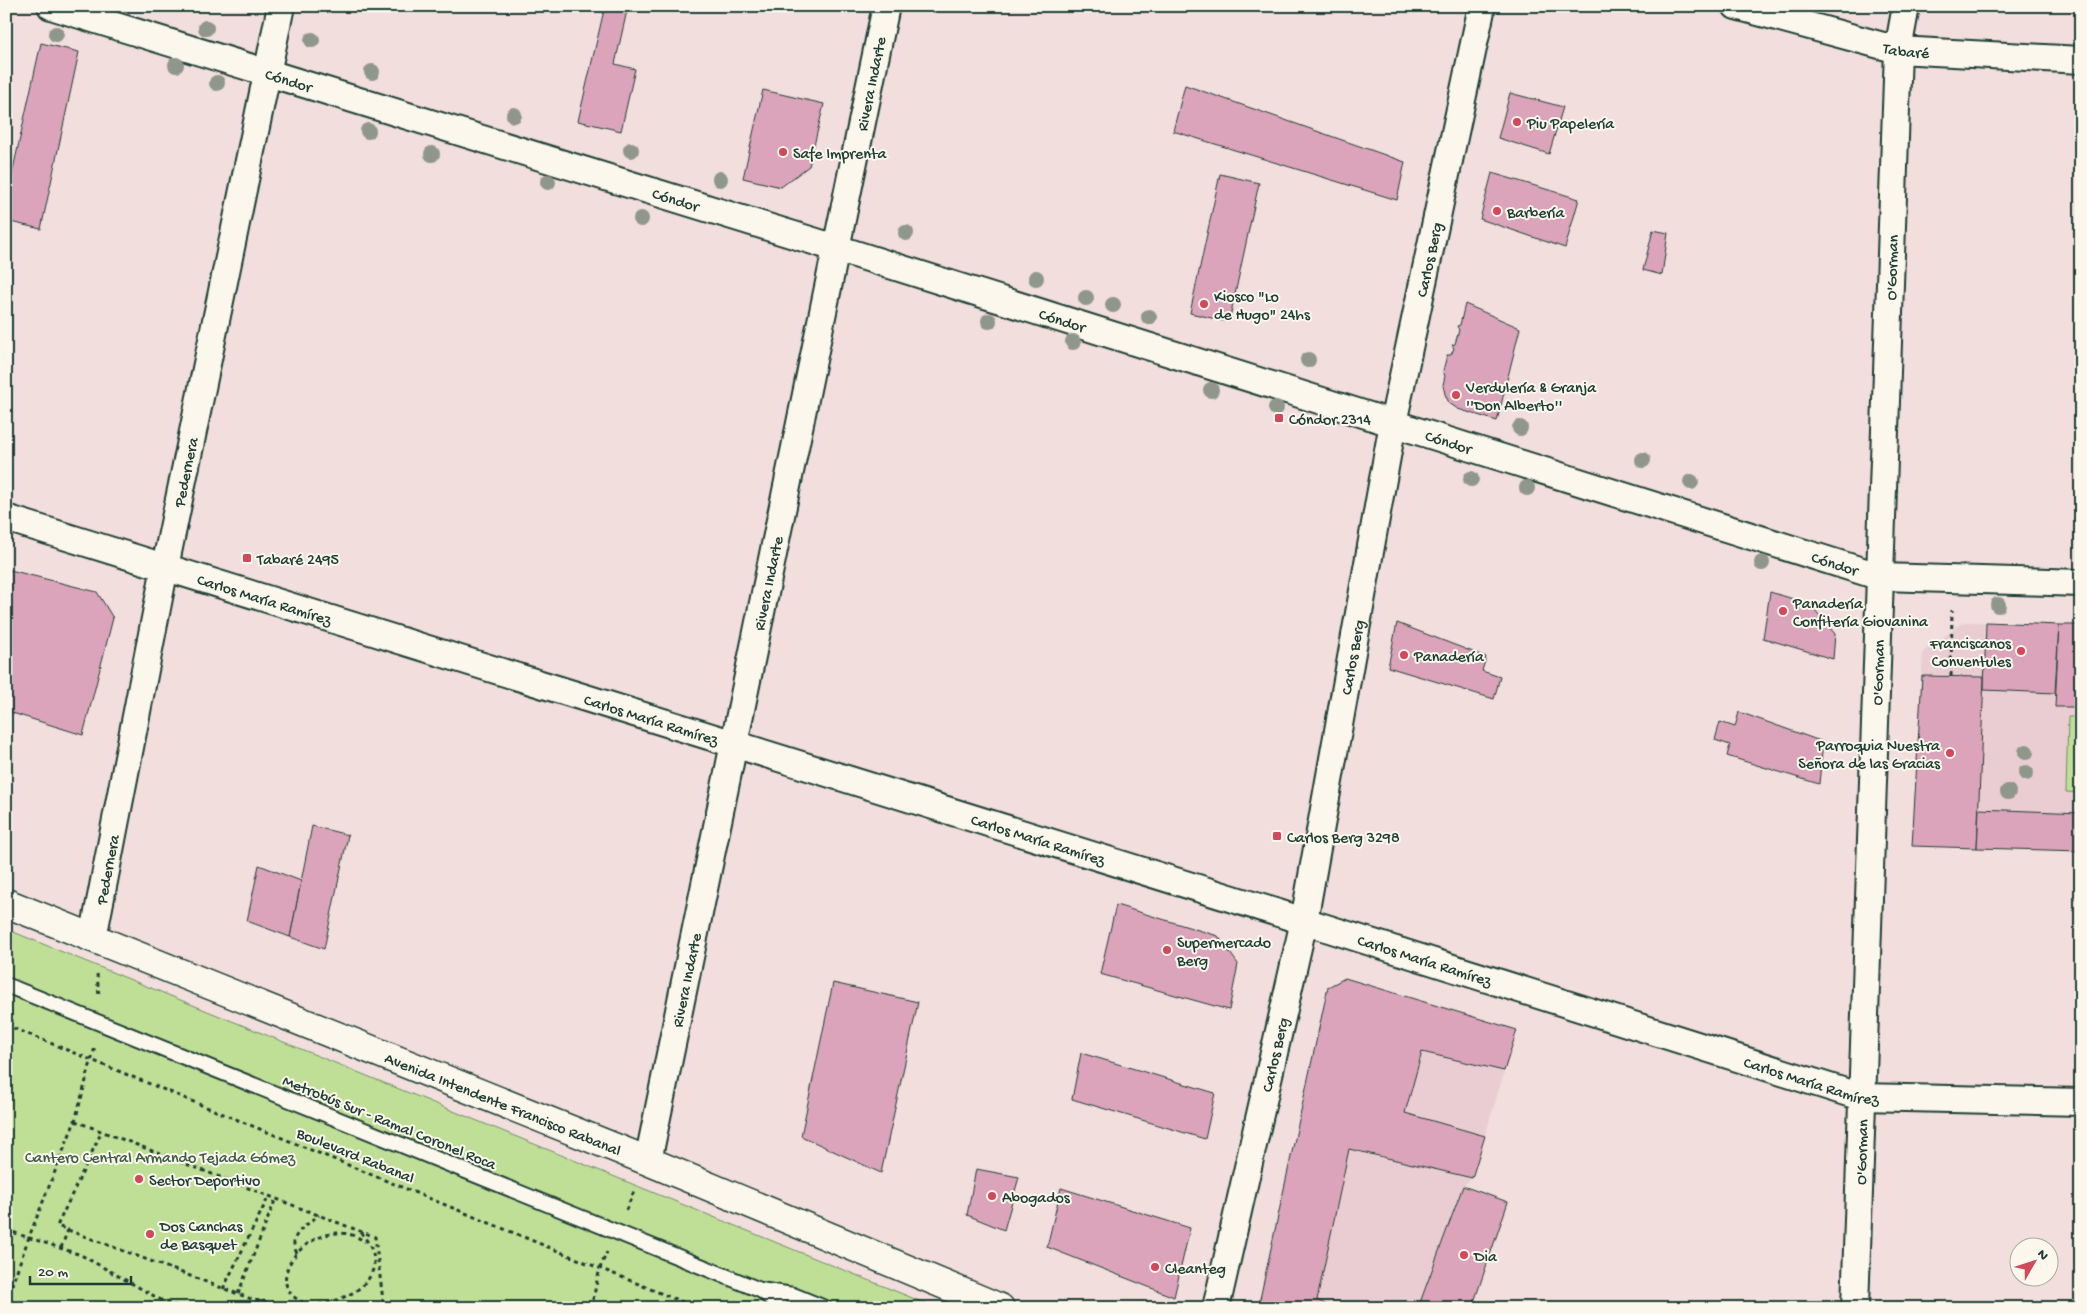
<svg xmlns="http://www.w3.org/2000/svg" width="2087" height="1314" viewBox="0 0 2087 1314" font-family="'Gochi Hand',sans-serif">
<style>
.built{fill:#eacdd2}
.green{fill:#bfde96;stroke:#6f8e65}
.building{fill:#dba4ba;stroke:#1f3d34}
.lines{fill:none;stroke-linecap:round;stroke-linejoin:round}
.service-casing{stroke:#1f3d34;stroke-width:18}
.minor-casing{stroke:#1f3d34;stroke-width:30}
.secondary-casing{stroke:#1f3d34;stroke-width:31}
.path{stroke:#1f3d34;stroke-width:3;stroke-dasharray:4 4;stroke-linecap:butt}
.service{stroke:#fbf7ec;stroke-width:14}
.minor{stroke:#fbf7ec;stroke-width:26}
.secondary{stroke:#fbf7ec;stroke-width:28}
.tree{fill:#8f978b}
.poi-dot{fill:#d1495b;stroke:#fbf7ec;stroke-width:2}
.labels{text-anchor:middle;stroke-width:4;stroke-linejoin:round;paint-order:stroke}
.street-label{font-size:16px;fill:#1f3d34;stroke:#fbf7ec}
.poi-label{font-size:16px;fill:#1f3d34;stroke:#fbf7ec;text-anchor:start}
.park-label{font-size:16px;fill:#3f5d48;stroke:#fbf7ec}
</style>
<rect width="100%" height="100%" fill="#f1dedd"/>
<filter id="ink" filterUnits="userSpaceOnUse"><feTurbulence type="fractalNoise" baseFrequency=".02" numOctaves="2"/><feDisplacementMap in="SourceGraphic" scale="10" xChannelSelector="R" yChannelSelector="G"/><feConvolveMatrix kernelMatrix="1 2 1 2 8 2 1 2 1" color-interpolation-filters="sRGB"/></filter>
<g filter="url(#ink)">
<g class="built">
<polygon points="1964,622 2081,625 2081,851 1912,846 1923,652"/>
<polygon points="1345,978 1517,1030 1472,1178 1463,1186 1418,1308 1258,1308 1328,987"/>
</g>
<g class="green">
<polygon points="2068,717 2081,717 2081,793 2066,792"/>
<polygon points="6,929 937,1308 6,1308"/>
</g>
<g class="building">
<polygon points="605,6 628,6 615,64 635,69 621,131 578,121"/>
<polygon points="41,43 79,52 41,229 6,221 6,201"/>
<polygon points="1185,85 1405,162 1397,200 1173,131"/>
<polygon points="763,90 824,104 809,166 781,187 743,178"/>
<polygon points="1510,93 1563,107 1549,154 1498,138"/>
<polygon points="1492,173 1579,199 1565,248 1480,219"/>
<polygon points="1220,174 1259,183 1229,322 1190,313"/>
<polygon points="1653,230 1668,233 1662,275 1643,270"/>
<polygon points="1465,304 1520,328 1497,421 1458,409 1449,403 1445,394 1443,385 1445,376 1443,371 1447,355 1451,355 1454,348 1452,345 1455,344 1459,330 1457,326 1460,325"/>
<polygon points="6,569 97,592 113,618 83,735 6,711"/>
<polygon points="1770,592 1810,604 1835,634 1833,659 1763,638"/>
<polygon points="1986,622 2059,625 2055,693 1984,690"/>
<polygon points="1397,623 1486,657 1482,671 1500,677 1494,699 1388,667"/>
<polygon points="2059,625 2081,625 2081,707 2055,707"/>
<polygon points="1922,676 1984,677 1977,848 1912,846"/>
<polygon points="1739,712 1823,742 1819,784 1727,756 1730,745 1715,740 1720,722 1735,727"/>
<polygon points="1979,809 2081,813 2081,851 1977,848"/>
<polygon points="312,826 348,835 324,949 290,937"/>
<polygon points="259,865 301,881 290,937 247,921"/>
<polygon points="1116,905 1218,936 1238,964 1229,1010 1100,974"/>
<polygon points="1345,978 1517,1030 1504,1071 1422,1052 1405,1113 1485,1136 1472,1178 1349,1149 1317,1300 1333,1308 1258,1308 1328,987"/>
<polygon points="833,983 918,1002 881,1173 801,1136"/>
<polygon points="1081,1053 1215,1093 1205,1139 1072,1099"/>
<polygon points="976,1169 1019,1177 1004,1230 967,1215"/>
<polygon points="1463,1186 1508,1202 1472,1308 1418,1308"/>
<polygon points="1061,1188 1190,1228 1174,1297 1047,1247"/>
</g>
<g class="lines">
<defs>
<g id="service">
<polyline points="6,985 760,1290 793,1295 825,1308"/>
<polyline points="761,1290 782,1308"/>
</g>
<g id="minor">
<path id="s1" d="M51 6 836 248 1881 577 2081 583"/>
<path id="s2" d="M1736 6 1898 50 2081 60"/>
<path id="s3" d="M6 518 1304 921 1861 1097 2081 1102"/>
<path id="s4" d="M93 938 165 567 281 6"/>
<path id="s5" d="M648 1161 886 6"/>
<path id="s6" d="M1216 1308 1304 921 1393 423 1482 6"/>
<path id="s7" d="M1855 1308 1898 50 1906 6"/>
</g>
<g id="secondary">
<path id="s8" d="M6 903 648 1161 1000 1308"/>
</g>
</defs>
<use href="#service" class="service-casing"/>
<use href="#minor" class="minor-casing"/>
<use href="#secondary" class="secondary-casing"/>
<g class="path">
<polyline points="1951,676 1952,610"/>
<polyline points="97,974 99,997"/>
<polyline points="6,1025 697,1308"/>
<polyline points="75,1121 375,1237 384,1308"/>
<polyline points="626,1210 635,1189"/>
<polyline points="6,1230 81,1255 163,1301 181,1308"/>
<path d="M68 1230 254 1300C274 1303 299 1307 320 1304 345 1301 383 1282 372 1251 370 1244 364 1237 360 1231"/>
<polyline points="61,1248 68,1230 57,1226 102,1131"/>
<path d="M297 1253C286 1236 307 1225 319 1215"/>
<polyline points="223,1289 269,1196"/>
<polyline points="238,1294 276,1198"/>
<polyline points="6,1301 29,1237 75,1121 95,1047"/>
<path d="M304 1303C252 1280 322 1208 365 1242"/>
<polyline points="591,1308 600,1268 607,1252"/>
</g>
<use href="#service" class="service"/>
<use href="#minor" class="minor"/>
<use href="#secondary" class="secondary"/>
</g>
<g class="tree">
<circle cx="206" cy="28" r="8"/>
<circle cx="56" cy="34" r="8"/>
<circle cx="312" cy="40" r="8"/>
<circle cx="176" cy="65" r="8"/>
<circle cx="372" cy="72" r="8"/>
<circle cx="217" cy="83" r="8"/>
<circle cx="514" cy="115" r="8"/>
<circle cx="368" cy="131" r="8"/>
<circle cx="631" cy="150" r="8"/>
<circle cx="432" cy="154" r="8"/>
<circle cx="720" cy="179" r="8"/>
<circle cx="548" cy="182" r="8"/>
<circle cx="641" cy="219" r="8"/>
<circle cx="906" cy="233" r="8"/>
<circle cx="1036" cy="278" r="8"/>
<circle cx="1086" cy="298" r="8"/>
<circle cx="1113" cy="305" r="8"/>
<circle cx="1149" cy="317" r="8"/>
<circle cx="989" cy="321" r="8"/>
<circle cx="1073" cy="342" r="8"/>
<circle cx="1308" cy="360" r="8"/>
<circle cx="1211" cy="390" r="8"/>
<circle cx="1276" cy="408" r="8"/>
<circle cx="1520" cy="428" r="8"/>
<circle cx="1643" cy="460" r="8"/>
<circle cx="1471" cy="479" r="8"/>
<circle cx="1691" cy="482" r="8"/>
<circle cx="1527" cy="488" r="8"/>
<circle cx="1762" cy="563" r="8"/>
<circle cx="1998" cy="605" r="8"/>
<circle cx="2026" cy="752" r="8"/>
<circle cx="2026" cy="773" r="8"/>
<circle cx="2008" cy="792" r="8"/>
</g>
</g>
<g class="poi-dot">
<circle cx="1517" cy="122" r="5"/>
<circle cx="783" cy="152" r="5"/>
<circle cx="1497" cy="211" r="5"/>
<circle cx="1204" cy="304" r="5"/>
<circle cx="1456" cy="395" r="5"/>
<rect x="1274" y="413" width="10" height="10" rx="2.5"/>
<rect x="242" y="553" width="10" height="10" rx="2.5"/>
<circle cx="1783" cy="611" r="5"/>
<circle cx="2021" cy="651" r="5"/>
<circle cx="1404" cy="655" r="5"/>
<circle cx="1950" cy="753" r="5"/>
<rect x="1272" y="831" width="10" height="10" rx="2.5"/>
<circle cx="1167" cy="950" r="5"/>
<circle cx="139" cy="1179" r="5"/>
<circle cx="992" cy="1196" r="5"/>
<circle cx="150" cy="1234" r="5"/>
<circle cx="1464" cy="1255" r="5"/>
<circle cx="1155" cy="1267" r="5"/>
</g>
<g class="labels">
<g class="street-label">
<text dy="6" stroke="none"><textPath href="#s2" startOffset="176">Tabaré</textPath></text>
<text dy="6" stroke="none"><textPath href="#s1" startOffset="249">Cóndor</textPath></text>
<text dy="6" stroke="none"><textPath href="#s5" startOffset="1100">Rivera Indarte</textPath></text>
<text dy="6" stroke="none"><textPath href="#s1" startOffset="654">Cóndor</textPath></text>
<text dy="6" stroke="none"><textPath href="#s6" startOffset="1070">Carlos Berg</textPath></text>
<text dy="6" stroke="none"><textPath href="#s7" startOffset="1041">O'Gorman</textPath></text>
<text dy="6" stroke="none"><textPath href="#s1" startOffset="1059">Cóndor</textPath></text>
<text dy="6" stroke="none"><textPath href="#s1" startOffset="1464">Cóndor</textPath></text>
<text dy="6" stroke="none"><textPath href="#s4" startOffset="475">Pedernera</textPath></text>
<text dy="6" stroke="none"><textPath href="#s1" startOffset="1869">Cóndor</textPath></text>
<text dy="6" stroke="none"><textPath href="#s5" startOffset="590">Rivera Indarte</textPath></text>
<text dy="6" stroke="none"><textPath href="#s3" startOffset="271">Carlos María Ramírez</textPath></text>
<text dy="6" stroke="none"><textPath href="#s6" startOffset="665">Carlos Berg</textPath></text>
<text dy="6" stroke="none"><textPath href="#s7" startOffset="636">O'Gorman</textPath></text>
<text dy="6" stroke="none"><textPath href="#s3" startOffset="676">Carlos María Ramírez</textPath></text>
<text dy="6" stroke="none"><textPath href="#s3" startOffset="1081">Carlos María Ramírez</textPath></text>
<text dy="6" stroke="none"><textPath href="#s4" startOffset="70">Pedernera</textPath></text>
<text dy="6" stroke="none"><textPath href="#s3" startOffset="1486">Carlos María Ramírez</textPath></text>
<text dy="6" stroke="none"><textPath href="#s5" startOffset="185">Rivera Indarte</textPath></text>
<text dy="6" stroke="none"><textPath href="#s6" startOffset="260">Carlos Berg</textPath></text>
<text dy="6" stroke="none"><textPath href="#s3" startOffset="1891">Carlos María Ramírez</textPath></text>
<text dy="6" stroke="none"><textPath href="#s8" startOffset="536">Avenida Intendente Francisco Rabanal</textPath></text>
<text transform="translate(390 1121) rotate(22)" y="6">Metrobús Sur - Ramal Coronel Roca</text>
<text dy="6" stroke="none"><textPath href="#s7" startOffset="156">O'Gorman</textPath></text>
<text transform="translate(356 1154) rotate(22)" y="6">Boulevard Rabanal</text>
</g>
<g class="poi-label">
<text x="1527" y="128">Piu Papelería</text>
<text x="793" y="158">Safe Imprenta</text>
<text x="1507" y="217">Barbería</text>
<text x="1214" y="301">Kiosco "Lo<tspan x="1214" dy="18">de Hugo" 24hs</tspan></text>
<text x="1466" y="392">Verdulería &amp; Granja<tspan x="1466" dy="18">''Don Alberto''</tspan></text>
<text x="1289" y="424">Cóndor 2314</text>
<text x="257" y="564">Tabaré 2495</text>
<text x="1793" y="608">Panadería<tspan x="1793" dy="18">Confitería Giovanina</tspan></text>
<text x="2011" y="648" text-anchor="end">Franciscanos<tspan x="2011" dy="18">Conventules</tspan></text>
<text x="1414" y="661">Panadería</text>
<text x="1940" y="750" text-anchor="end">Parroquia Nuestra<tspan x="1940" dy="18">Señora de las Gracias</tspan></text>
<text x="1287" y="842">Carlos Berg 3298</text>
<text x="1177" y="947">Supermercado<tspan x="1177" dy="18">Berg</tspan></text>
<text x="149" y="1185">Sector Deportivo</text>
<text x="1002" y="1202">Abogados</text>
<text x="160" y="1231">Dos Canchas<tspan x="160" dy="18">de Basquet</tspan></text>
<text x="1474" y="1261">Dia</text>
<text x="1165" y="1273">Cleanteg</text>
</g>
<g class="park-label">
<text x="160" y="1162">Cantero Central Armando Tejada Gómez</text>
</g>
</g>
<rect width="2087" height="1314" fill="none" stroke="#fbf7ec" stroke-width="25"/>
<rect x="12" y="12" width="2062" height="1289" fill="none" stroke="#1f3d34" stroke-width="2" filter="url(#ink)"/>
<g transform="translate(2034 1262) rotate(51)"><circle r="24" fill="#fbf7ec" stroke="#a3ada2"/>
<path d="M0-4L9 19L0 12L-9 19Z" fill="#d1495b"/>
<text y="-8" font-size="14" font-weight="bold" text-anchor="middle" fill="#1f3d34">N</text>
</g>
<path d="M30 1276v8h101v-8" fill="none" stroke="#1f3d34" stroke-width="2.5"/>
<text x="38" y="1276" font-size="15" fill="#1f3d34" stroke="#fbf7ec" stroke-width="4" paint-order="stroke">20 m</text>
</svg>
